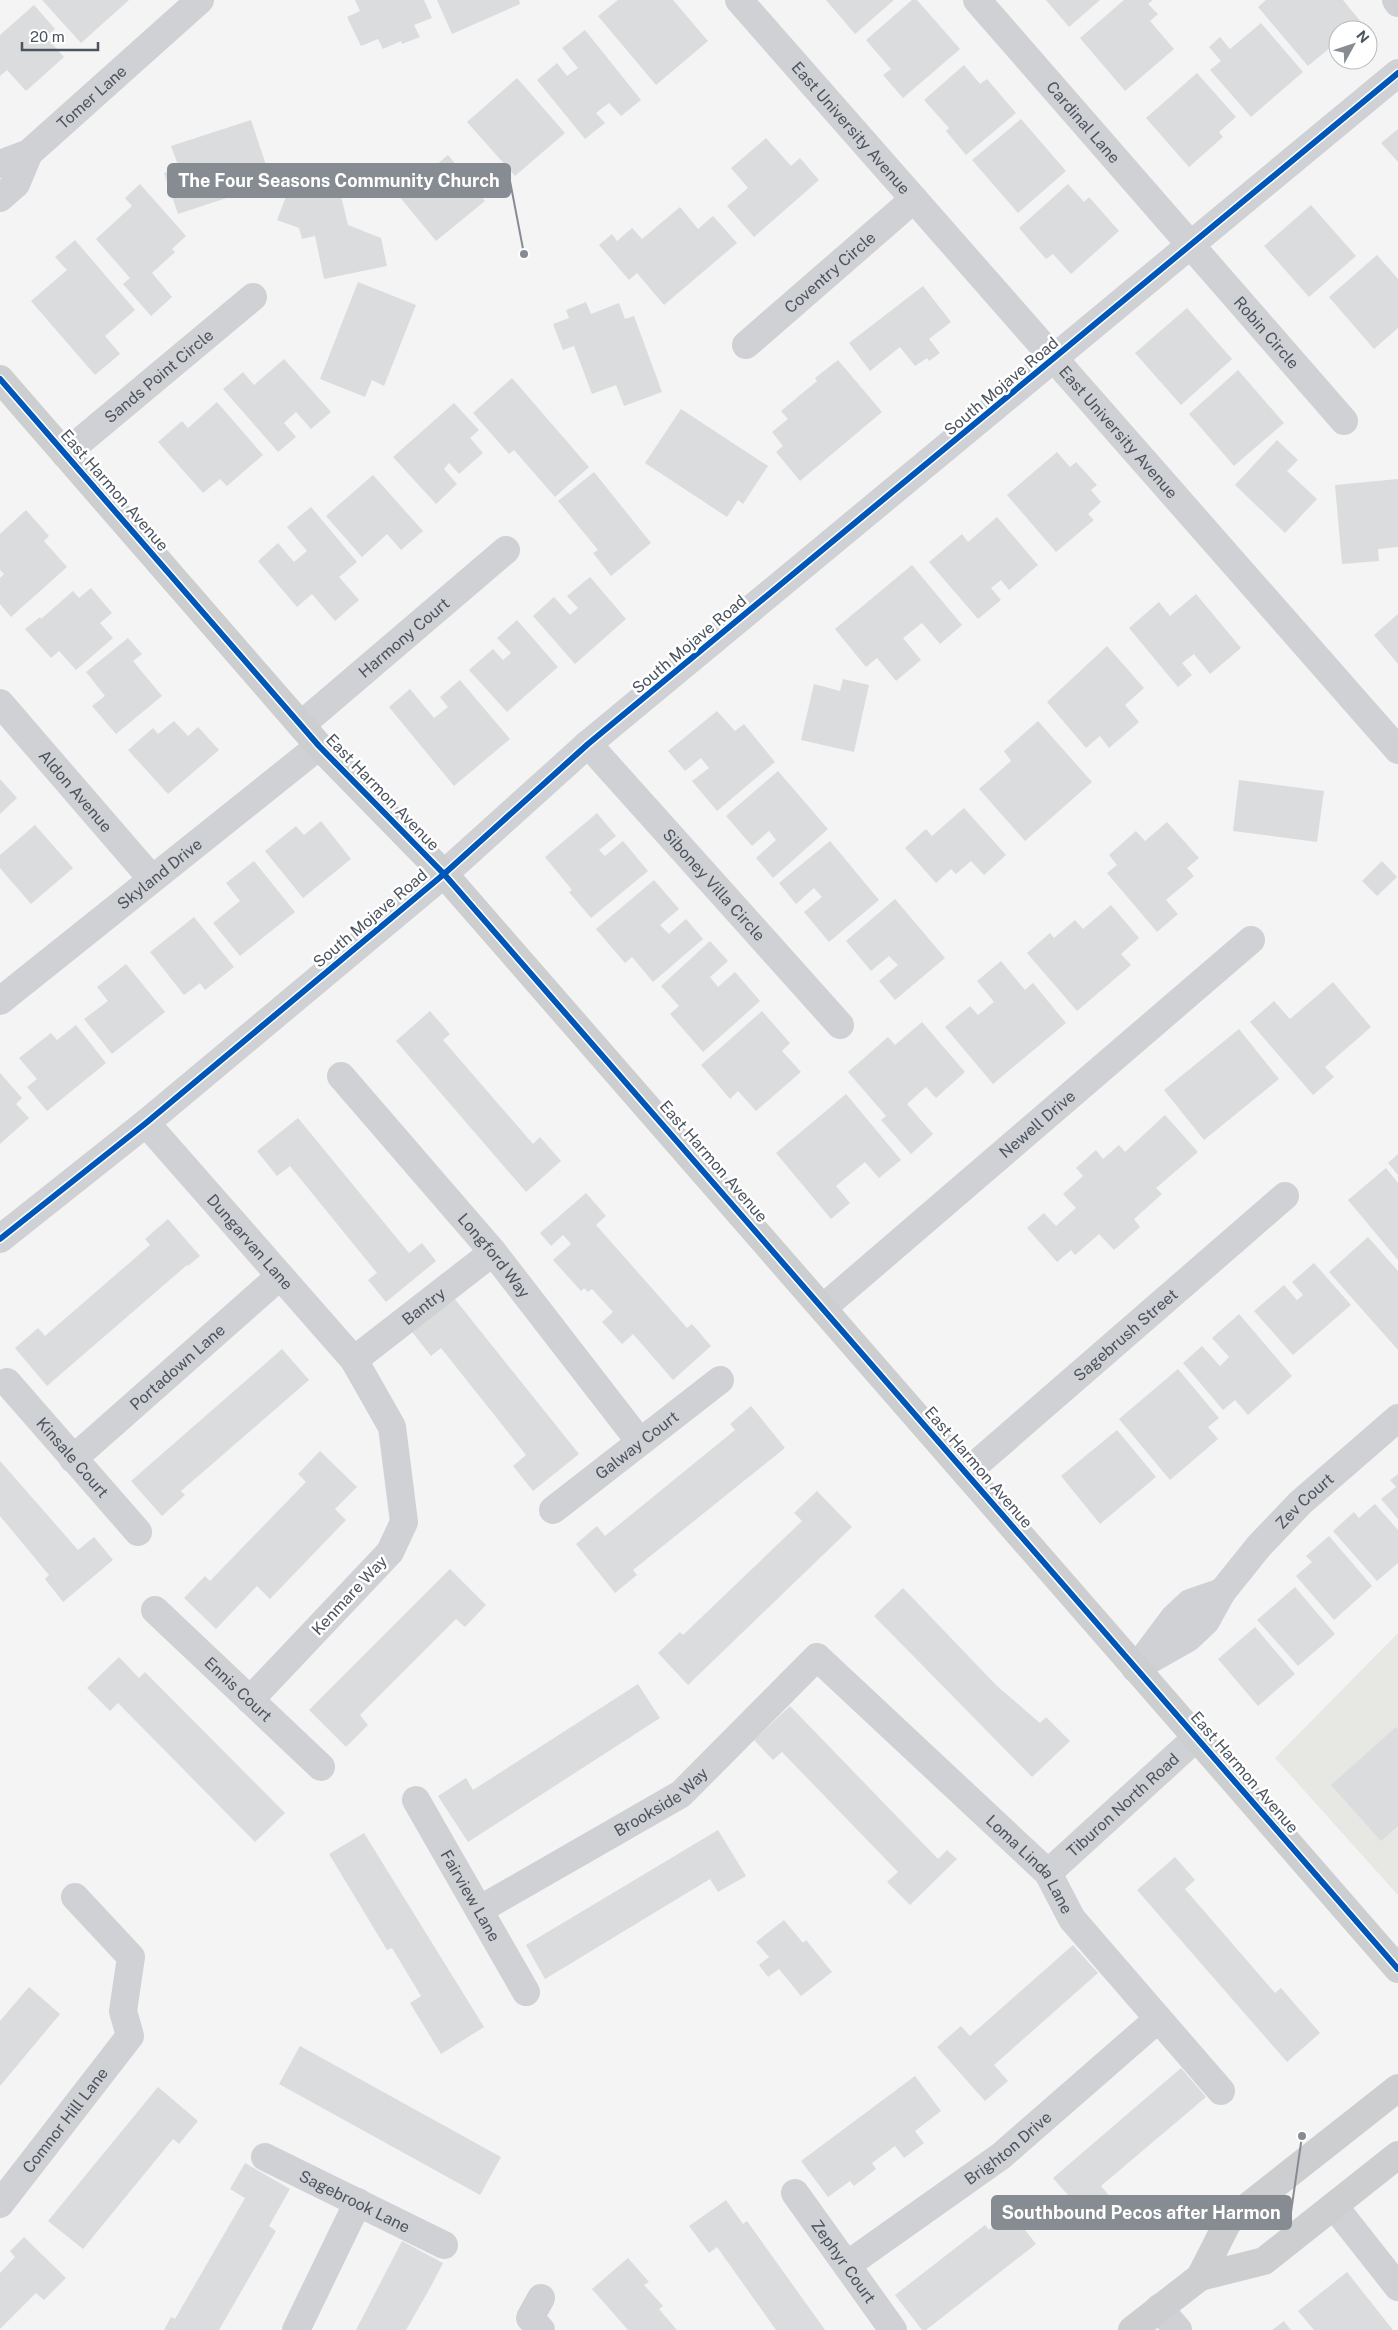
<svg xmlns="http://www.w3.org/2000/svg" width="1398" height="2330" viewBox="0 0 1398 2330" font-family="'Public Sans',sans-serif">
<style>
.commercial{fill:#e7e7e3}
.building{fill:#dbdcdd}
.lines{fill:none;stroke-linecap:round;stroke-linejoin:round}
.minor{stroke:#cfd1d4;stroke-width:28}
.major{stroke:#ccced0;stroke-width:28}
.cycleway-casing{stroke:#fff;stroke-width:9}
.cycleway{stroke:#0057b8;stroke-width:6}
.labels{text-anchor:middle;stroke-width:5;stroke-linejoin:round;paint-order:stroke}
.street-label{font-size:16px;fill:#4c545f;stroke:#fff}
.leader{fill:none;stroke:#878c93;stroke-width:2}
.callout-dot{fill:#878c93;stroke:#fff;stroke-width:2}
.callout{fill:#878c93;stroke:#878c93;stroke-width:2}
.callout-label{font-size:18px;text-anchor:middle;font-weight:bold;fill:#fff}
</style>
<rect width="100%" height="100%" fill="#f4f4f4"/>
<polygon class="commercial" points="1398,1633 1398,1895 1275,1758"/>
<g class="building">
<polygon points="42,0 129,0 81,43"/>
<polygon points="355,0 424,0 432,18 414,25 420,37 402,44 401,41 383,49 378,39 361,46 347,17 360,11"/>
<polygon points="437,0 519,0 520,4 452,34"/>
<polygon points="618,0 673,0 708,41 656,85 598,16"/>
<polygon points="826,0 894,0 855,34"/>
<polygon points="912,0 917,0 960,49 903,98 883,75 891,69 866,40"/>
<polygon points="1046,0 1100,0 1069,27"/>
<polygon points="1124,0 1153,0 1148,4 1158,14 1150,21 1174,49 1125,91 1080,38"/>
<polygon points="1266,0 1343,0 1361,22 1352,30 1338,30 1338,41 1308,66 1258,7"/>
<polygon points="34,5 55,29 46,37 64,57 26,91 7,70 0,76 0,35"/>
<polygon points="1261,23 1303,72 1251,117 1210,70 1221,61 1209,47 1220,37 1230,49"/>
<polygon points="585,30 641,100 621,116 609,103 596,113 605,123 585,139 537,80 557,63 567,76 578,68 562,48"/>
<polygon points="964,65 980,84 987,79 1016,113 966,155 946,131 949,128 924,100"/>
<polygon points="1197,73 1236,117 1219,132 1223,137 1189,167 1146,118"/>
<polygon points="517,78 565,133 515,176 467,122"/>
<polygon points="1021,119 1066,171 1018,213 972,160"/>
<polygon points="251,120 272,183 178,214 164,173 179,168 171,146"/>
<polygon points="1398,129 1398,162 1381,143"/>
<polygon points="766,138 791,166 800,158 819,180 754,237 727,206 748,188 731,168"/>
<polygon points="448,155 485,201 436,241 399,196 415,183 408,175 423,163 429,171"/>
<polygon points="307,163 323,169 327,191 341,196 348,225 381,238 387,266 324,279 315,236 302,239 299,228 277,220 298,165"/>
<polygon points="140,184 186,236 172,249 175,252 152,273 172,297 151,316 123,284 130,278 96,239 132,206 125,198"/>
<polygon points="1068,184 1084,202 1089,197 1119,231 1071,274 1053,254 1046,259 1019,228"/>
<polygon points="1311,205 1356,256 1309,297 1264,246"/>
<polygon points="680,207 698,229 713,216 737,243 664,305 637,273 629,280 599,245 612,234 617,241 632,228 642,239"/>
<polygon points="75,240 135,310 105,336 120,354 95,375 31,301 67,270 55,257"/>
<polygon points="1377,255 1398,279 1398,328 1374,349 1329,297"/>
<polygon points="358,282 416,305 384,386 372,380 365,397 320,379"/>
<polygon points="923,286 951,322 929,339 940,353 929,361 927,358 915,366 900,347 870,371 849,343"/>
<polygon points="586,302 591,314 619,303 625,319 634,316 662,392 624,406 616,385 592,394 574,346 563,350 553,324 569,318 566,310"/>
<polygon points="1187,308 1232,359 1181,405 1135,353"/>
<polygon points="284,359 331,412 311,429 296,412 284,423 296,437 278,452 223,389 243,372 254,385"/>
<polygon points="838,360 882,412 800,481 776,452 783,446 772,432 788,419 781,411 817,381 815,378"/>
<polygon points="1238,370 1284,423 1234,466 1189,414"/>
<polygon points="512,378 589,467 555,497 514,450 509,454 473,413"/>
<polygon points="217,402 263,455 227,486 220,479 203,493 158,442 182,421 188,428"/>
<polygon points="454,403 479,430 470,438 483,453 459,474 449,463 444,469 457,484 436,504 393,457"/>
<polygon points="681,409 768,466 743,504 738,500 727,517 645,463"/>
<polygon points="1277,440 1298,460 1287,471 1317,499 1285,533 1235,485"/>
<polygon points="1057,452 1070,467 1076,462 1097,485 1091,490 1101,502 1088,514 1094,520 1056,552 1007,495"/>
<polygon points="594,472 651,543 611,576 593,553 598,550 558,501"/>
<polygon points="373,475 423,531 401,550 387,534 362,557 326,516"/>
<polygon points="1398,479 1398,547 1378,549 1379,561 1342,564 1335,485"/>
<polygon points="311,507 357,562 339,577 359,600 335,621 312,594 297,607 258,561 278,543 294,562 307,551 287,527"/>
<polygon points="26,510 49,536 44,541 67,567 11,617 0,604 0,578 4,574 0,570 0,534"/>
<polygon points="997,517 1038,565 1009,590 1001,580 991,588 1001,600 978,619 929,562 962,534 968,542"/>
<polygon points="912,565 962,625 940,644 922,623 903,638 921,660 896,681 877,658 866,667 835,629"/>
<polygon points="590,577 626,619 575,664 533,616 554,597 570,615 578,608 567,596"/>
<polygon points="91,588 112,613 100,623 113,638 76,670 59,651 51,658 25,629 40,617 41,619 73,591 79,598"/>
<polygon points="1196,594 1241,648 1210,674 1194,654 1182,663 1192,675 1178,687 1129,628 1159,602 1170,616"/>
<polygon points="1398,614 1398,664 1374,635"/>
<polygon points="517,620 558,667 507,712 469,670 493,649 503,660 511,653 497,638"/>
<polygon points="128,638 142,654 133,661 162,696 116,734 92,706 105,696 86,672"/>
<polygon points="1107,646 1144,688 1125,705 1139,722 1109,748 1100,736 1086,748 1047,702"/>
<polygon points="843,679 869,685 854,752 801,740 814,684 840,691"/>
<polygon points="460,680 510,739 454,786 389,707 410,689 434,718 448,707 440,697"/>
<polygon points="717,711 735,731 744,724 775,762 717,811 692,781 709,768 701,758 685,771 668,751"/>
<polygon points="174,721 188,736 198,727 219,750 168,794 128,750 153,728 158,734"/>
<polygon points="1038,721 1092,782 1025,841 979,789 1011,761 1004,751"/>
<polygon points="778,771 828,829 773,878 756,858 776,840 769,831 752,846 726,816"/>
<polygon points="0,779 17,798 0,814"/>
<polygon points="1239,780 1324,791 1317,842 1233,831"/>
<polygon points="964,808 1006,855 984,875 971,861 956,874 951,869 936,883 905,848 926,829 932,836"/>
<polygon points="597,813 616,836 599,850 605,856 623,841 648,871 591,918 569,892 572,890 545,857"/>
<polygon points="321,821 351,859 303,898 265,851 296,826 304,835"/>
<polygon points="1167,822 1199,858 1187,868 1194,876 1166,900 1178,914 1157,932 1107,873 1117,865 1109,855 1136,831 1145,841"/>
<polygon points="35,825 73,868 31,904 0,868 0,855"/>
<polygon points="830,841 879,900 829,942 804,912 822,897 814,888 796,904 779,883"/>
<polygon points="254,861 295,912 240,956 213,923 240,901 226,883"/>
<polygon points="1382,861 1397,877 1377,896 1362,881"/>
<polygon points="654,880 679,909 660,925 669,934 686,919 703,939 653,982 632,957 625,963 596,929"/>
<polygon points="895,899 945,958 895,1000 879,981 898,965 889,956 871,971 846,941"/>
<polygon points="1111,905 1139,938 1121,954 1131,965 1077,1011 1027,953 1050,933 1054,938 1075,920 1083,929"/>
<polygon points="194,917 234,967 205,990 200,983 184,995 150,952"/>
<polygon points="710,941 728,961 710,977 718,987 735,972 760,1001 703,1052 670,1014 679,1006 661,986"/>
<polygon points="1001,961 1025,990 1033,983 1066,1023 993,1084 945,1027 970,1006 978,1015 994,1002 977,981"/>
<polygon points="126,964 165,1012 112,1054 84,1019 108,1001 97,987"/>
<polygon points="1333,982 1371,1027 1325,1067 1334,1077 1313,1095 1250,1022 1274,1001 1290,1019"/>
<polygon points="430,1011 450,1034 443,1040 533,1144 540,1137 561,1161 526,1192 396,1041"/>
<polygon points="762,1011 790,1043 782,1051 801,1072 756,1111 738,1091 730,1099 701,1065"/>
<polygon points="922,1022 965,1072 936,1098 926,1087 907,1104 933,1134 911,1154 881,1120 886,1116 848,1072 888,1037 895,1045"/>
<polygon points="76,1025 106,1063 47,1111 27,1087 37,1079 19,1058 51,1033 57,1040"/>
<polygon points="1239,1029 1279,1079 1204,1140 1164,1090"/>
<polygon points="0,1073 22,1098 16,1104 29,1118 0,1144"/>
<polygon points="846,1094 901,1160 879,1178 865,1162 836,1186 850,1203 831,1219 776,1153"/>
<polygon points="1165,1115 1198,1152 1156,1188 1162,1194 1134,1219 1140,1227 1114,1250 1099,1234 1075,1255 1071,1250 1057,1262 1027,1228 1044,1213 1056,1226 1076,1208 1063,1194 1083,1176 1076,1168 1096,1150 1103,1159 1119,1145 1125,1152"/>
<polygon points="298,1118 409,1253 422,1243 436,1261 386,1302 368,1280 377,1273 290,1166 277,1176 257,1151"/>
<polygon points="1398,1154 1398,1175 1388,1163"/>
<polygon points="1386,1168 1398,1183 1398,1260 1348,1200"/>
<polygon points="586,1193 606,1216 596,1225 687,1328 692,1324 711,1346 673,1380 633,1334 622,1344 602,1322 613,1312 592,1289 588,1292 584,1288 581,1291 553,1260 571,1244 563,1235 551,1246 540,1233"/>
<polygon points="168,1219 200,1256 188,1266 187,1265 47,1386 15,1348 38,1328 45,1336 150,1245 145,1239"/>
<polygon points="1368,1237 1398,1271 1398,1350 1329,1272"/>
<polygon points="1314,1263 1351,1305 1293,1355 1254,1311 1284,1285 1297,1300 1303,1295 1292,1282"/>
<polygon points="454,1298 579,1454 533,1491 513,1466 526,1455 441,1348 431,1356 412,1332"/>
<polygon points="1239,1314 1292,1376 1248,1415 1235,1400 1223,1410 1183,1363 1202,1346 1220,1366 1229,1357 1212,1338"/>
<polygon points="282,1349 309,1380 181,1491 185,1495 162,1516 131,1481"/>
<polygon points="1178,1369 1219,1418 1208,1427 1218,1439 1170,1480 1119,1419"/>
<polygon points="751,1406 785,1448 633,1570 637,1575 615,1593 576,1544 597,1526 605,1536 735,1430 730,1424"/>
<polygon points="1117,1430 1156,1477 1100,1524 1061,1476"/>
<polygon points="320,1451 357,1487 335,1509 346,1520 270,1599 257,1586 216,1629 184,1598 205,1576 210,1581 306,1482 298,1474"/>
<polygon points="0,1461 78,1550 94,1537 113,1560 63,1602 45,1579 49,1575 0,1516"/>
<polygon points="1398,1474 1398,1519 1381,1499 1396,1487 1390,1480"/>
<polygon points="817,1491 852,1527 688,1685 658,1653 680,1632 683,1635 802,1521 794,1513"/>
<polygon points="1375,1504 1398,1530 1398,1563 1377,1581 1333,1531 1354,1512 1359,1518"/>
<polygon points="1329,1536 1372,1586 1334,1620 1296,1576 1312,1562 1306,1556"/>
<polygon points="450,1569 486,1605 465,1627 456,1619 360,1715 368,1725 346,1747 309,1710"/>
<polygon points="1295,1587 1335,1634 1298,1666 1257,1620"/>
<polygon points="903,1588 997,1686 1040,1723 1046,1717 1070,1741 1032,1777 874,1616"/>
<polygon points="1255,1627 1295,1674 1258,1706 1218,1659"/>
<polygon points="119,1657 139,1678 145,1672 285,1813 255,1842 118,1703 110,1711 87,1688"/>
<polygon points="638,1684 660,1718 468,1842 438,1796 466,1778 473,1790"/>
<polygon points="790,1706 938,1859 947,1850 957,1859 910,1905 887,1882 898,1872 782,1752 773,1760 754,1740"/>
<polygon points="1396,1727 1398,1729 1398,1826 1381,1841 1331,1785"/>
<polygon points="718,1830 746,1876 718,1892 710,1879 545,1979 526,1945"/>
<polygon points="364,1833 484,2027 441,2054 410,2003 421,1996 392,1948 387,1950 329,1854"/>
<polygon points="1175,1857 1195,1880 1185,1889 1275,1993 1281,1988 1320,2033 1287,2062 1137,1890"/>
<polygon points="784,1920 803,1943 806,1940 832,1972 801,1996 779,1969 768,1977 759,1965 769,1957 756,1942"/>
<polygon points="1073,1945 1098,1973 994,2065 1008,2081 985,2101 937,2047 961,2026 970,2036"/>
<polygon points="29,1987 60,2014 0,2086 0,2021"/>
<polygon points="300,2046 501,2157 480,2195 279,2084"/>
<polygon points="1181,2068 1206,2097 1101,2186 1111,2198 1088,2218 1053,2178"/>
<polygon points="915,2076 941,2111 915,2131 924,2143 904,2158 895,2146 872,2163 876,2169 854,2186 850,2181 828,2197 801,2161"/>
<polygon points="158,2087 198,2121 179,2144 173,2139 83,2249 48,2221"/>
<polygon points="245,2163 290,2189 269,2226 276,2231 219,2330 164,2330 171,2317 175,2319 245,2198 230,2189"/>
<polygon points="726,2200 743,2224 747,2221 825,2330 776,2330 717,2247 709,2253 689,2226"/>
<polygon points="1012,2213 1036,2244 926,2330 922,2330 895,2295 985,2225 989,2230"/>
<polygon points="24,2237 66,2278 44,2300 36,2293 0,2329 0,2273 15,2257 10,2251"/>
<polygon points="402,2241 443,2263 430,2288 406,2330 356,2330"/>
<polygon points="628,2258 649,2282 644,2285 663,2306 659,2309 677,2330 628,2330 592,2289"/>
<polygon points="1347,2272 1393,2330 1314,2330 1298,2311"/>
<polygon points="1284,2321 1291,2330 1272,2330"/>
</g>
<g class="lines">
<g class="minor">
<path id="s1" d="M739 0 1398 750"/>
<path id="s2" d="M977 0 1344 421"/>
<polyline points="1396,0 1398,3"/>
<path id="s3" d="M0 164 29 153 200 0"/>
<polyline points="0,198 16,184 29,153"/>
<path id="s4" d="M746 345 914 199"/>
<path id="s5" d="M65 454 253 297"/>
<path id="s6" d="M0 703 152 879"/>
<path id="s7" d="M301 725 506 550"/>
<path id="s8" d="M588 744 840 1025"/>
<path id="s9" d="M0 1001 319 746"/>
<path id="s10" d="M341 1076 493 1252 640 1442"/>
<path id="s11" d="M146 1123 354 1360 392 1427 404 1522 390 1552 250 1700"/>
<polyline points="0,1239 146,1123 444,874 588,744 1398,73"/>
<path id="s12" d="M824 1307 1251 940"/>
<path id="s13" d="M354 1360 493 1252"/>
<path id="s14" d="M7 1382 138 1532"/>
<path id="s15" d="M73 1459 280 1276"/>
<path id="s16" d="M966 1473 1285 1196"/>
<path id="s17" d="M553 1510 720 1380"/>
<path id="s18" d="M155 1610 321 1767"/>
<polyline points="1144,1658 1174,1618 1190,1603 1222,1592"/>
<path id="s19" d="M1135 1668 1188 1638 1206 1621 1222 1592 1259 1546 1300 1503 1398 1418"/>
<path id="s20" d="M416 1800 526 1992"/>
<path id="s21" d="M1048 1873 1197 1737"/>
<path id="s22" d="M479 1910 681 1794 817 1657 1048 1873 1072 1919 1221 2091"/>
<path id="s23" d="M265 2157 444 2245"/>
<path id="s24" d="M795 2193 893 2330"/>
<path id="s25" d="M0 2204 130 2036 123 2011 131 1957 75 1897"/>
<polyline points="1334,2206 1398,2287"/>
<path id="s26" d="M847 2265 1001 2156 1158 2019"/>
<polyline points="541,2298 530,2318 541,2330"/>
<polyline points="1159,2308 1178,2330"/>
<polyline points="296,2330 358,2202"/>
</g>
<g class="major">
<polyline points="0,379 319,746 444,874 1398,1969"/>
<polyline points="1200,2277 1228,2222 1398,2088"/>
<polyline points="1132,2330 1200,2277 1264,2261 1398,2155"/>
</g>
<defs>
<g id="cycleway">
<polyline points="0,379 319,746 444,874 1398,1969"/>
<polyline points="0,1239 146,1123 444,874 588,744 1398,73"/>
</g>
</defs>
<use href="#cycleway" class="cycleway-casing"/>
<use href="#cycleway" class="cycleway"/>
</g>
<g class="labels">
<g class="street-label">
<text dy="6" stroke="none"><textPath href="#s3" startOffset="115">Tomer Lane</textPath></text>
<text dy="6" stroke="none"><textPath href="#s2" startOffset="162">Cardinal Lane</textPath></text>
<text dy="6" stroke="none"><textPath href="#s1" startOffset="170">East University Avenue</textPath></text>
<text dy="6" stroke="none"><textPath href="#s4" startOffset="111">Coventry Circle</textPath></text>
<text dy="6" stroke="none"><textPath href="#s2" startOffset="441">Robin Circle</textPath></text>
<text dy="6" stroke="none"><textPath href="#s5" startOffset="122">Sands Point Circle</textPath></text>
<text transform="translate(1001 386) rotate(-40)" y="6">South Mojave Road</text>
<text dy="6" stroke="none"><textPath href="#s1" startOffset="575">East University Avenue</textPath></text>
<text transform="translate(115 490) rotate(49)" y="6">East Harmon Avenue</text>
<text dy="6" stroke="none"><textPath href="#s7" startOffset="135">Harmony Court</textPath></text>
<text transform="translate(689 644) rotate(-40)" y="6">South Mojave Road</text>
<text dy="6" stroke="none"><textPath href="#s6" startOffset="116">Aldon Avenue</textPath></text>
<text transform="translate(383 792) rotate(46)" y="6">East Harmon Avenue</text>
<text dy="6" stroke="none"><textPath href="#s9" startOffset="204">Skyland Drive</textPath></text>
<text dy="6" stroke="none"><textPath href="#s8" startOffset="189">Siboney Villa Circle</textPath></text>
<text transform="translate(370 918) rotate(-40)" y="6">South Mojave Road</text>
<text dy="6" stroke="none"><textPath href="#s12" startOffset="281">Newell Drive</textPath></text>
<text transform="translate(714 1161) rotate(49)" y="6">East Harmon Avenue</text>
<text dy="6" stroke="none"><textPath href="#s11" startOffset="158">Dungarvan Lane</textPath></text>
<text dy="6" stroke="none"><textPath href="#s10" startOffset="236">Longford Way</textPath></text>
<text dy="6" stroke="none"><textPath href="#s13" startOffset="88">Bantry</textPath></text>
<text dy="6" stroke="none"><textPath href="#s16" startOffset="211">Sagebrush Street</textPath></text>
<text dy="6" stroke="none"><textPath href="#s15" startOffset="139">Portadown Lane</textPath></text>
<text dy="6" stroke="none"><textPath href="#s17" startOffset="106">Galway Court</textPath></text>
<text dy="6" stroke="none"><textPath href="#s14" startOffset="100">Kinsale Court</textPath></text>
<text transform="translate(979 1467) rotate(49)" y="6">East Harmon Avenue</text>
<text dy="6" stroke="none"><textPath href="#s19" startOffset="242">Zev Court</textPath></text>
<text transform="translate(349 1595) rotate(-47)" y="6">Kenmare Way</text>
<text dy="6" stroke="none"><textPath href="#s18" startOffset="115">Ennis Court</textPath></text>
<text transform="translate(1245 1772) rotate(49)" y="6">East Harmon Avenue</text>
<text dy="6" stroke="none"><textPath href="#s22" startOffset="212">Brookside Way</textPath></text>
<text dy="6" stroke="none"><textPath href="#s21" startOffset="101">Tiburon North Road</textPath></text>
<text dy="6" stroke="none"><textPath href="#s22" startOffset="724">Loma Linda Lane</textPath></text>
<text dy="6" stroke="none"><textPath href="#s20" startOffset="110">Fairview Lane</textPath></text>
<text dy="6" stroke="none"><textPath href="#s25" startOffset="106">Comnor Hill Lane</textPath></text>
<text dy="6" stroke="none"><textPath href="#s26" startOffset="199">Brighton Drive</textPath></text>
<text dy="6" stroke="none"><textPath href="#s23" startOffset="100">Sagebrook Lane</textPath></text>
<text dy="6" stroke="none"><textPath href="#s24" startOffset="84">Zephyr Court</textPath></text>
</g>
</g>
<path class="leader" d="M524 254L510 181M1302 2136L1291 2212"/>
<g class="callout-dot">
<circle cx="524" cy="254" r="5"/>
<circle cx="1302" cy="2136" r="5"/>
</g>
<g class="callout">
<rect x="168" y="164" width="342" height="33" rx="5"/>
<rect x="992" y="2196" width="299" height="33" rx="5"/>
</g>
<g class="callout-label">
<text x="339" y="187">The Four Seasons Community Church</text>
<text x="1141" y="2219">Southbound Pecos after Harmon</text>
</g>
<g transform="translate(1353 45) rotate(50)"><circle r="24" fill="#ffffff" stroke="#b7bbbf"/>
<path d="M0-4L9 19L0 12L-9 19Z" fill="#878c93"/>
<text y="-8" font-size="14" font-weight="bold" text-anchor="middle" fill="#4c545f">N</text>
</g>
<path d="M22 42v8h76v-8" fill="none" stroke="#4c545f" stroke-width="2.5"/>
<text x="30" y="42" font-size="15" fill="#4c545f" stroke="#ffffff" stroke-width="4" paint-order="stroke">20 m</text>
</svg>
